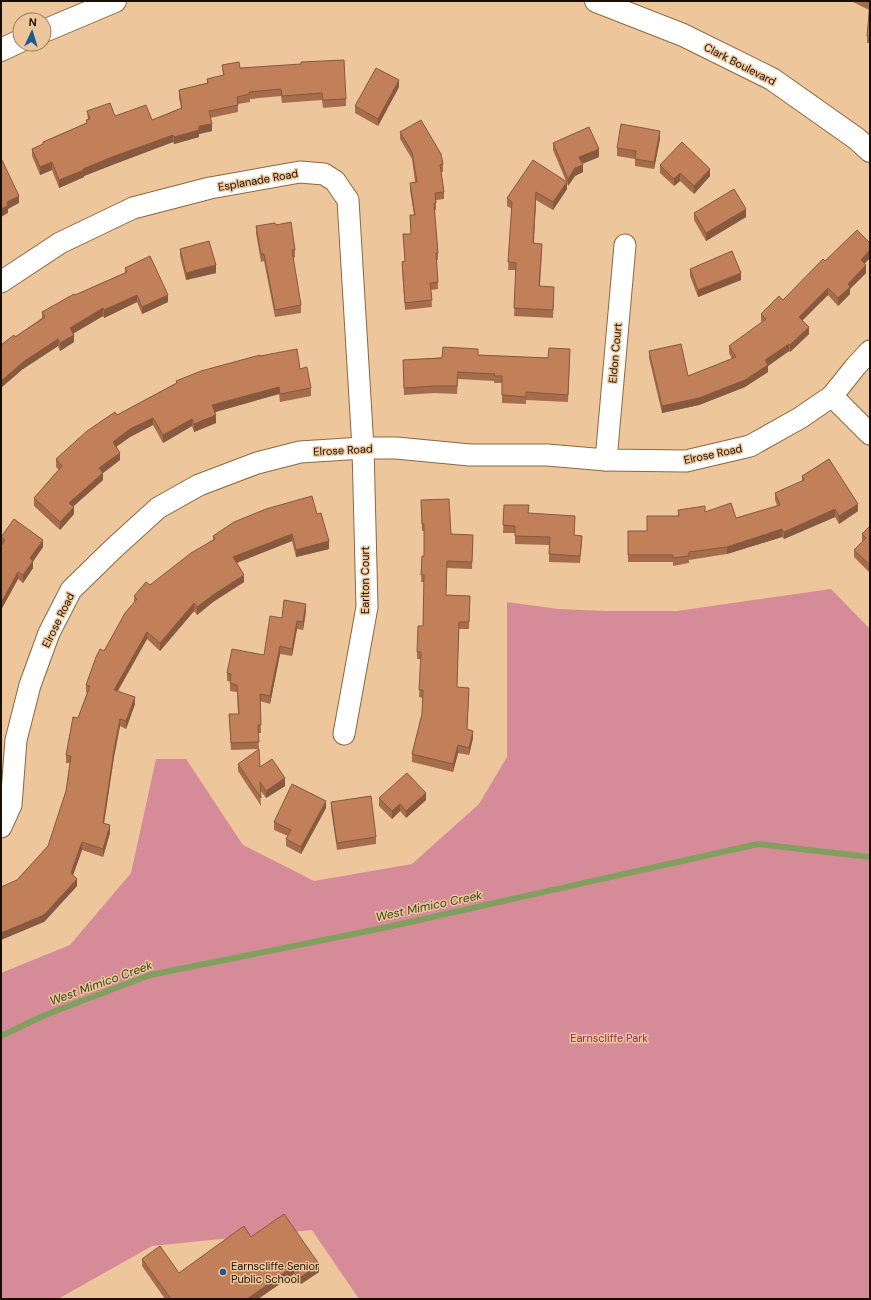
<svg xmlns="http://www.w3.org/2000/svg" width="871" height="1300" viewBox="0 0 871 1300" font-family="'DM Sans',sans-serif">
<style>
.green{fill:#d68c98}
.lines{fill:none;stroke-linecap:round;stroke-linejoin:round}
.stream{stroke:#81a05f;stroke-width:6}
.minor-casing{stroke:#8b6840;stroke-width:23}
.tertiary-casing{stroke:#8b6840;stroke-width:24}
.minor{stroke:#fff;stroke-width:21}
.tertiary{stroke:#fff;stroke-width:22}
.wall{fill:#a66d4d}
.shaded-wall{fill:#87593f}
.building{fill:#c17f5a;stroke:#87593f}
.poi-dot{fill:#1c5a90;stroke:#edc69c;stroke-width:1.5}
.labels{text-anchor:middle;stroke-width:3;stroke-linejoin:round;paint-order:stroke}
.street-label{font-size:11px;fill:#1a0d01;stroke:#edc69c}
.park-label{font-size:11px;fill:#8c2f46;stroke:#edc69c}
.poi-label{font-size:11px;fill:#1a0d01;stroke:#edc69c;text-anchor:start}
.water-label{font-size:12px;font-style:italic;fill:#334718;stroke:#edc69c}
</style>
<rect width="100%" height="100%" fill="#edc69c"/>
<polygon class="green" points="831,589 870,629 870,1299 359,1299 312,1230 152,1246 58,1299 1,1299 1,973 70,945 131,873 156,759 186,759 243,845 314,881 412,864 479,804 507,757 507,602 559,609 607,611 677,611"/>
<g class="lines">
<polyline class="stream" points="1,1036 45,1015 150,975 383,928 758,844 870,857"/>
<defs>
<g id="minor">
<polyline points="1,282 60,243 133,208 210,188 300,172 324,174 335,181 348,200 363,448 367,607 344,734"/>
<polyline points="832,396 870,434"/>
<polyline points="606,460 625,245"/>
<polyline points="1,827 11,805 16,740 30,685 49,633 71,590 113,549 158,508 199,485 257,463 300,452 363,448 396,448 470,455 547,455 606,460 686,461 750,446 800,418 832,396 856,366 870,351"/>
</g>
<g id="tertiary">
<polyline points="596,1 683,35 772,79 857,139 870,151"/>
<polyline points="44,31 115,1"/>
<polyline points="1,50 20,41"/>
</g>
</defs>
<use href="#minor" class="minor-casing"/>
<use href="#tertiary" class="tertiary-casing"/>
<use href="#minor" class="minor"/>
<use href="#tertiary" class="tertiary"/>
</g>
<g class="wall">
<polygon points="851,1 870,1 870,43 867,43 867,36 869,10"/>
<polygon points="222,65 240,68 346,99 346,106 323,108 322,100 282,103 281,96 250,99 250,102 238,104 238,112 210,118 212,131 199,134 199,137 174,144 173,142 112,165 84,176 84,177 59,188 52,170 40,175 32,156 32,149 43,144 43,142 86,123 86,120 88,120 87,111 115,116 152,120 181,108 179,98 179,90 207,83 207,79 223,75"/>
<polygon points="399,87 378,126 355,113 355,106"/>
<polygon points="400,132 443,164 443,172 441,172 444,192 444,199 436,200 436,210 434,210 438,253 438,260 436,260 438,282 438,289 431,290 432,307 405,310 402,269 402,262 405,261 403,234 411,234 410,215 414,215 410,190 410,183 415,182 412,159 400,139"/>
<polygon points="660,139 654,169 635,166 635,159 617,156 617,148"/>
<polygon points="553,143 599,157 582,164 583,172 575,176 568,186 567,182 567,189 553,210 536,200 534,243 542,251 540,286 554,295 553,318 514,316 516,270 508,270 512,209 507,206 507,198 566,181 553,150"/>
<polygon points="660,165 710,176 694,194 680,181 674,186 660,173"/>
<polygon points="694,213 746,217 706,241 694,220"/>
<polygon points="276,225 295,250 295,257 293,258 301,305 301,313 275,317 264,261 261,262 256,233 256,226"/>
<polygon points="870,243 870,258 864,264 866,273 850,289 850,294 838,306 828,295 802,320 809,334 790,352 789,351 768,366 768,372 745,387 699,405 662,413 649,358 649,351 688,376 732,359 729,353 729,346 762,322 761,321 761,314 783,300 825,261"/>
<polygon points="180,249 216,273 186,280 180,256"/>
<polygon points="125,268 168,302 142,314 137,302 104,318 103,316 73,334 74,342 60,351 58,346 23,369 15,337 42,318 42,312 75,295 125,273"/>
<polygon points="690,269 741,280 698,297 690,276"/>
<polygon points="478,355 548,358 570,356 568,402 526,400 526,404 502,403 502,383 494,383 494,381 458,379 457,394 434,393 404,395 403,360"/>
<polygon points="260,356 300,369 311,388 311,396 280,402 279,394 215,412 216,423 194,432 192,426 163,443 153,425 130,437 116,447 120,460 103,473 103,480 74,506 74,514 60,530 34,506 34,498 59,470 56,467 56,459 117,415 176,383 176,381"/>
<polygon points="802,476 858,511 839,524 835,517 784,539 782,537 727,554 689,560 689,563 673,566 673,562 628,562 628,531 647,531 678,516 678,510 705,512 736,518 777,506 775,500 775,493 802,481"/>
<polygon points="421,500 451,534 473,535 472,569 447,568 446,595 470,596 469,629 459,629 457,687 469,695 467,730 473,738 469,755 458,753 453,772 412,762 412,754 422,714 423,698 419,697 421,659 417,659 417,652 423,626 424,582 421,582 422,556 424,556 424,531 422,531"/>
<polygon points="504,505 529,513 575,523 574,535 582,543 580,563 549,562 549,545 515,544 515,533 503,533"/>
<polygon points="317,514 329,549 296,557 292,541 237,563 244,582 213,602 197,615 194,611 160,651 147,639 118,691 135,704 126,729 120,726 114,757 104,823 110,833 103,857 82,850 73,875 77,886 44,922 17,880 48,846 66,791 70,763 66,763 66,755 78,718 87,693 86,692 86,685 104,651 134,602 134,596 213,540 213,536"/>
<polygon points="870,526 870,573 854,557 854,550 862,542 862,534"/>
<polygon points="1,537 43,547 33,561 33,568 23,583 18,579 1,610"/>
<polygon points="306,611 303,630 297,629 292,656 280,654 270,704 260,701 261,733 258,733 259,749 231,750 229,714 238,714 237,692 230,691 230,681 227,681 227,673 264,655 282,618"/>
<polygon points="238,764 260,767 285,786 266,798 260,790 261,806 238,771"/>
<polygon points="379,798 426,800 406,818 400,811 392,819 379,806"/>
<polygon points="331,802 376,837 376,844 337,850 331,809"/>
<polygon points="326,808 301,854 286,846 286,839 288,836 274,830 274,822"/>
<polygon points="251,1237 319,1272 301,1284 294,1274 258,1299 165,1299 142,1266 142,1259 179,1273"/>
</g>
<g class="shaded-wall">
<polygon points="399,80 399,87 378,126 378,119"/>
<polygon points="212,124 212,131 199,134 199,137 174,144 174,137 199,126"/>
<polygon points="660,131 660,139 654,169 654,162"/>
<polygon points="173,135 173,142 112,165 84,176 84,177 59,188 59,180 83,169 112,157"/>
<polygon points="599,149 599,157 579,165 579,157"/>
<polygon points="52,162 52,170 40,175 40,167"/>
<polygon points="583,165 583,172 575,176 568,186 568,179 575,168"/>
<polygon points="710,169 710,176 694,194 694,186"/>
<polygon points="680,173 680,181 674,186 674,179"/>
<polygon points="567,182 567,189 553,210 553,202"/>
<polygon points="536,192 536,200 533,251 533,243"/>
<polygon points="19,196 19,203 8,209 8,213 1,217 1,209 7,202"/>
<polygon points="746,209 746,217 706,241 706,233"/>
<polygon points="870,250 870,258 861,267 861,260"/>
<polygon points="216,265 216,273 186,280 186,273"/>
<polygon points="866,265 866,273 850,289 850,294 838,306 838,298 848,284"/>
<polygon points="741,273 741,280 698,297 698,290"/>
<polygon points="828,288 828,295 799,324 799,317"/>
<polygon points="137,295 137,302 104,318 104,310"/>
<polygon points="168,295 168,302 142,314 142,307"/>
<polygon points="103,308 103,316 70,335 70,328"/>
<polygon points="809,327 809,334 790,352 790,345"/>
<polygon points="74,335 74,342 60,351 60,343"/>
<polygon points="58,339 58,346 23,369 1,388 1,381 23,362"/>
<polygon points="789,344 789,351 768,366 768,372 745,387 699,405 662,413 662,406 765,360"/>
<polygon points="279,387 279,394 212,413 212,405"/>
<polygon points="216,415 216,423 194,432 194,424"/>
<polygon points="153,418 153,425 130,437 113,449 113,442 130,429"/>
<polygon points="192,419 192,426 163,443 163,435"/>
<polygon points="120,453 120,460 103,473 103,480 69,510 69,503 99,468"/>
<polygon points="858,504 858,511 839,524 839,516"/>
<polygon points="74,507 74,514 60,530 60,522"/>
<polygon points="835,509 835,517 784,539 784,532"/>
<polygon points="782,529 782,537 727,554 727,547"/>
<polygon points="292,534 292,541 233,564 233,557"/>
<polygon points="43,540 43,547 30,566 30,558"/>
<polygon points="329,541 329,549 296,557 296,550"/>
<polygon points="33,561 33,568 23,583 23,575"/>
<polygon points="18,572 18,579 1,610 1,603"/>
<polygon points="244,575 244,582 213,602 197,615 197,607 213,595"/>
<polygon points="194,603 194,611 160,651 160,643"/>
<polygon points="306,604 306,611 303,630 303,622"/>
<polygon points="297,621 297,629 292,656 292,649"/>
<polygon points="147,632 147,639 114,697 114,690"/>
<polygon points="280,646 280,654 270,704 270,696"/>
<polygon points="135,697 135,704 126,729 126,721"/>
<polygon points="120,719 120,726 114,757 103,830 103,823 114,750"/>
<polygon points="473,731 473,738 469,755 469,748"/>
<polygon points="458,745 458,753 453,772 453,764"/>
<polygon points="285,778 285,786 266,798 266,791"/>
<polygon points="426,793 426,800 406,818 406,811"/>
<polygon points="326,801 326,808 301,854 301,847"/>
<polygon points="400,804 400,811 392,819 392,811"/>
<polygon points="110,825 110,833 103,857 103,849"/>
<polygon points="82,842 82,850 71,881 71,873"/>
<polygon points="77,879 77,886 44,922 1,940 1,933"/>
<polygon points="319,1264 319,1272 301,1284 301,1277"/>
<polygon points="294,1266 294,1274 258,1299 247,1299"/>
</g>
<g class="building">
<polygon points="866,1 870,1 870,36 867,36 870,3"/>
<polygon points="344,60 346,99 323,100 322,93 282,96 281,89 249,92 250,94 237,97 238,105 209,111 212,124 199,126 199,130 174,137 173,135 112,157 83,169 84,170 59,180 52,162 40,167 32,149 43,144 43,142 87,123 86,120 90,119 87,111 110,103 115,116 146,105 152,120 182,108 179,90 208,83 207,79 224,75 222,65 239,62 240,68 301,64 301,62"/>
<polygon points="376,68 399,80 378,119 355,106"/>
<polygon points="421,120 441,154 443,164 440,165 444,192 435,193 436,203 434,203 438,253 436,253 438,282 430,283 432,300 405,303 402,262 405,261 403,234 411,234 410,215 415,215 410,183 417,182 412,152 400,132"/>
<polygon points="621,124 660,131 654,162 635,159 636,151 617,148"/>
<polygon points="589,127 599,149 579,157 583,165 575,168 568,179 553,143"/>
<polygon points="682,142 710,169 694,186 680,173 674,179 660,165"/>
<polygon points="1,160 2,160 19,196 7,202 8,206 1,209"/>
<polygon points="533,160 567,182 553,202 536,192 533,243 542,244 539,286 554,287 553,310 514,308 516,263 508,262 512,202 507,198"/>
<polygon points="734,189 746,209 706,233 694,213"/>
<polygon points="291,222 295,250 292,250 301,305 275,310 264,254 261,254 256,226 275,223 276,225"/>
<polygon points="857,230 870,243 870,250 861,260 866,265 848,284 850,287 838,298 828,288 799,317 809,327 790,345 789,344 765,360 768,365 745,380 699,398 662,406 649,351 681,344 688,376 736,357 729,346 766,319 761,314 779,296 783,300 823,259 825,261"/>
<polygon points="209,241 216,265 186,273 180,249"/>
<polygon points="732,251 741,273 698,290 690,269"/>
<polygon points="150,256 168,295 142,307 137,295 104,310 103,308 70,328 74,335 60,343 58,339 23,362 1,381 1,345 14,335 15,337 45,317 42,312 74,294 75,295 127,272 125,268"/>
<polygon points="443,347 478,349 478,355 548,358 549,348 570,349 568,395 526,392 526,397 502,395 502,376 494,376 495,374 458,372 457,386 434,386 404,388 403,360 442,358"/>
<polygon points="297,349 300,369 307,367 311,388 280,394 279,387 212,405 216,415 194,424 192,419 163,435 153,418 130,429 113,442 120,453 99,468 103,473 69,503 74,507 60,522 34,498 62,466 56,459 87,431 115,412 117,415 177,383 176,381 201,371 260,355 260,356"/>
<polygon points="829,459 858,504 839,516 835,509 784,532 782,529 727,547 689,552 689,556 673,558 673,555 628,555 628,531 647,531 647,516 679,516 678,510 705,506 705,512 731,503 736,518 780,505 775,493 804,480 802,476"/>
<polygon points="312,496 317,514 321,513 329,541 296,550 292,534 233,557 244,575 213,595 197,607 194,603 160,643 147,632 114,690 135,697 126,721 120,719 114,750 103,823 110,825 103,849 82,842 71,873 77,879 44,915 1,933 1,887 17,880 48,846 66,791 71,756 66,755 73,717 78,718 90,686 86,685 96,657 100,649 104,651 125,613 137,599 134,596 146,582 150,585 191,553 215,539 213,536 234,522 266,509"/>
<polygon points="449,499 451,534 473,535 472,562 447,561 446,595 470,596 469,622 459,622 457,687 469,688 467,729 473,731 469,748 458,745 453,764 412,754 422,714 423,690 419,690 421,652 417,652 418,626 423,626 424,575 421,575 422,556 424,556 424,524 422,524 421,500"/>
<polygon points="504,505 529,505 528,513 575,516 574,535 582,536 580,556 549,554 550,537 515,536 515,526 503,525"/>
<polygon points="14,519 43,540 30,558 33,561 23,575 18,572 1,603 1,546 5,540 1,537"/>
<polygon points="870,526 870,565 854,550 866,538 862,534"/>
<polygon points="284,600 306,604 303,622 297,621 292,649 280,646 270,696 260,694 261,725 258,725 259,742 231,743 229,714 239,714 237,685 230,683 231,674 227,673 232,649 264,655 270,616 282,618"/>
<polygon points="259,749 260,767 272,759 285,778 266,791 260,782 261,798 238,764"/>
<polygon points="407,773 426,793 406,811 400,804 392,811 379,798"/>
<polygon points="292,784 326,801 301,847 286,839 291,830 274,822"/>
<polygon points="371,796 376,837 337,843 331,802"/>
<polygon points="284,1214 319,1264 301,1277 294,1266 247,1299 171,1299 142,1259 160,1246 179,1273 244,1226 251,1237"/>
</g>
<circle class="poi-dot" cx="223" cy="1272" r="4"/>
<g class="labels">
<g class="street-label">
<text transform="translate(740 64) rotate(27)" y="4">Clark Boulevard</text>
<text transform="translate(258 180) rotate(-10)" y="4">Esplanade Road</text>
<text transform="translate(615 353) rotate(-85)" y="4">Eldon Court</text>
<text transform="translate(343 450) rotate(-3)" y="4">Elrose Road</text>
<text transform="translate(713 454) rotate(-12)" y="4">Elrose Road</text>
<text transform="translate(365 580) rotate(-90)" y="4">Earlton Court</text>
<text transform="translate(58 620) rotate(-64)" y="4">Elrose Road</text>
</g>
<g class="park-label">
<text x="609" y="1042">Earnscliffe Park</text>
</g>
<g class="poi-label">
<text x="231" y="1270">Earnscliffe Senior<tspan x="231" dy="13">Public School</tspan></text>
</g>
<g class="water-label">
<text transform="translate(429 906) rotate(-12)" y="4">West Mimico Creek</text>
<text transform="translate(101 983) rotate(-20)" y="4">West Mimico Creek</text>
</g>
</g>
<rect width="871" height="1300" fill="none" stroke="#1a0d01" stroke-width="4"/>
<g transform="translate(32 32) rotate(4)"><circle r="19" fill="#edc69c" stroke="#997c5e"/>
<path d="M0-3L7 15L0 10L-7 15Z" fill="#1c5a90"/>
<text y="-6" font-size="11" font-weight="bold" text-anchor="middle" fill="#1a0d01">N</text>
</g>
</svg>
